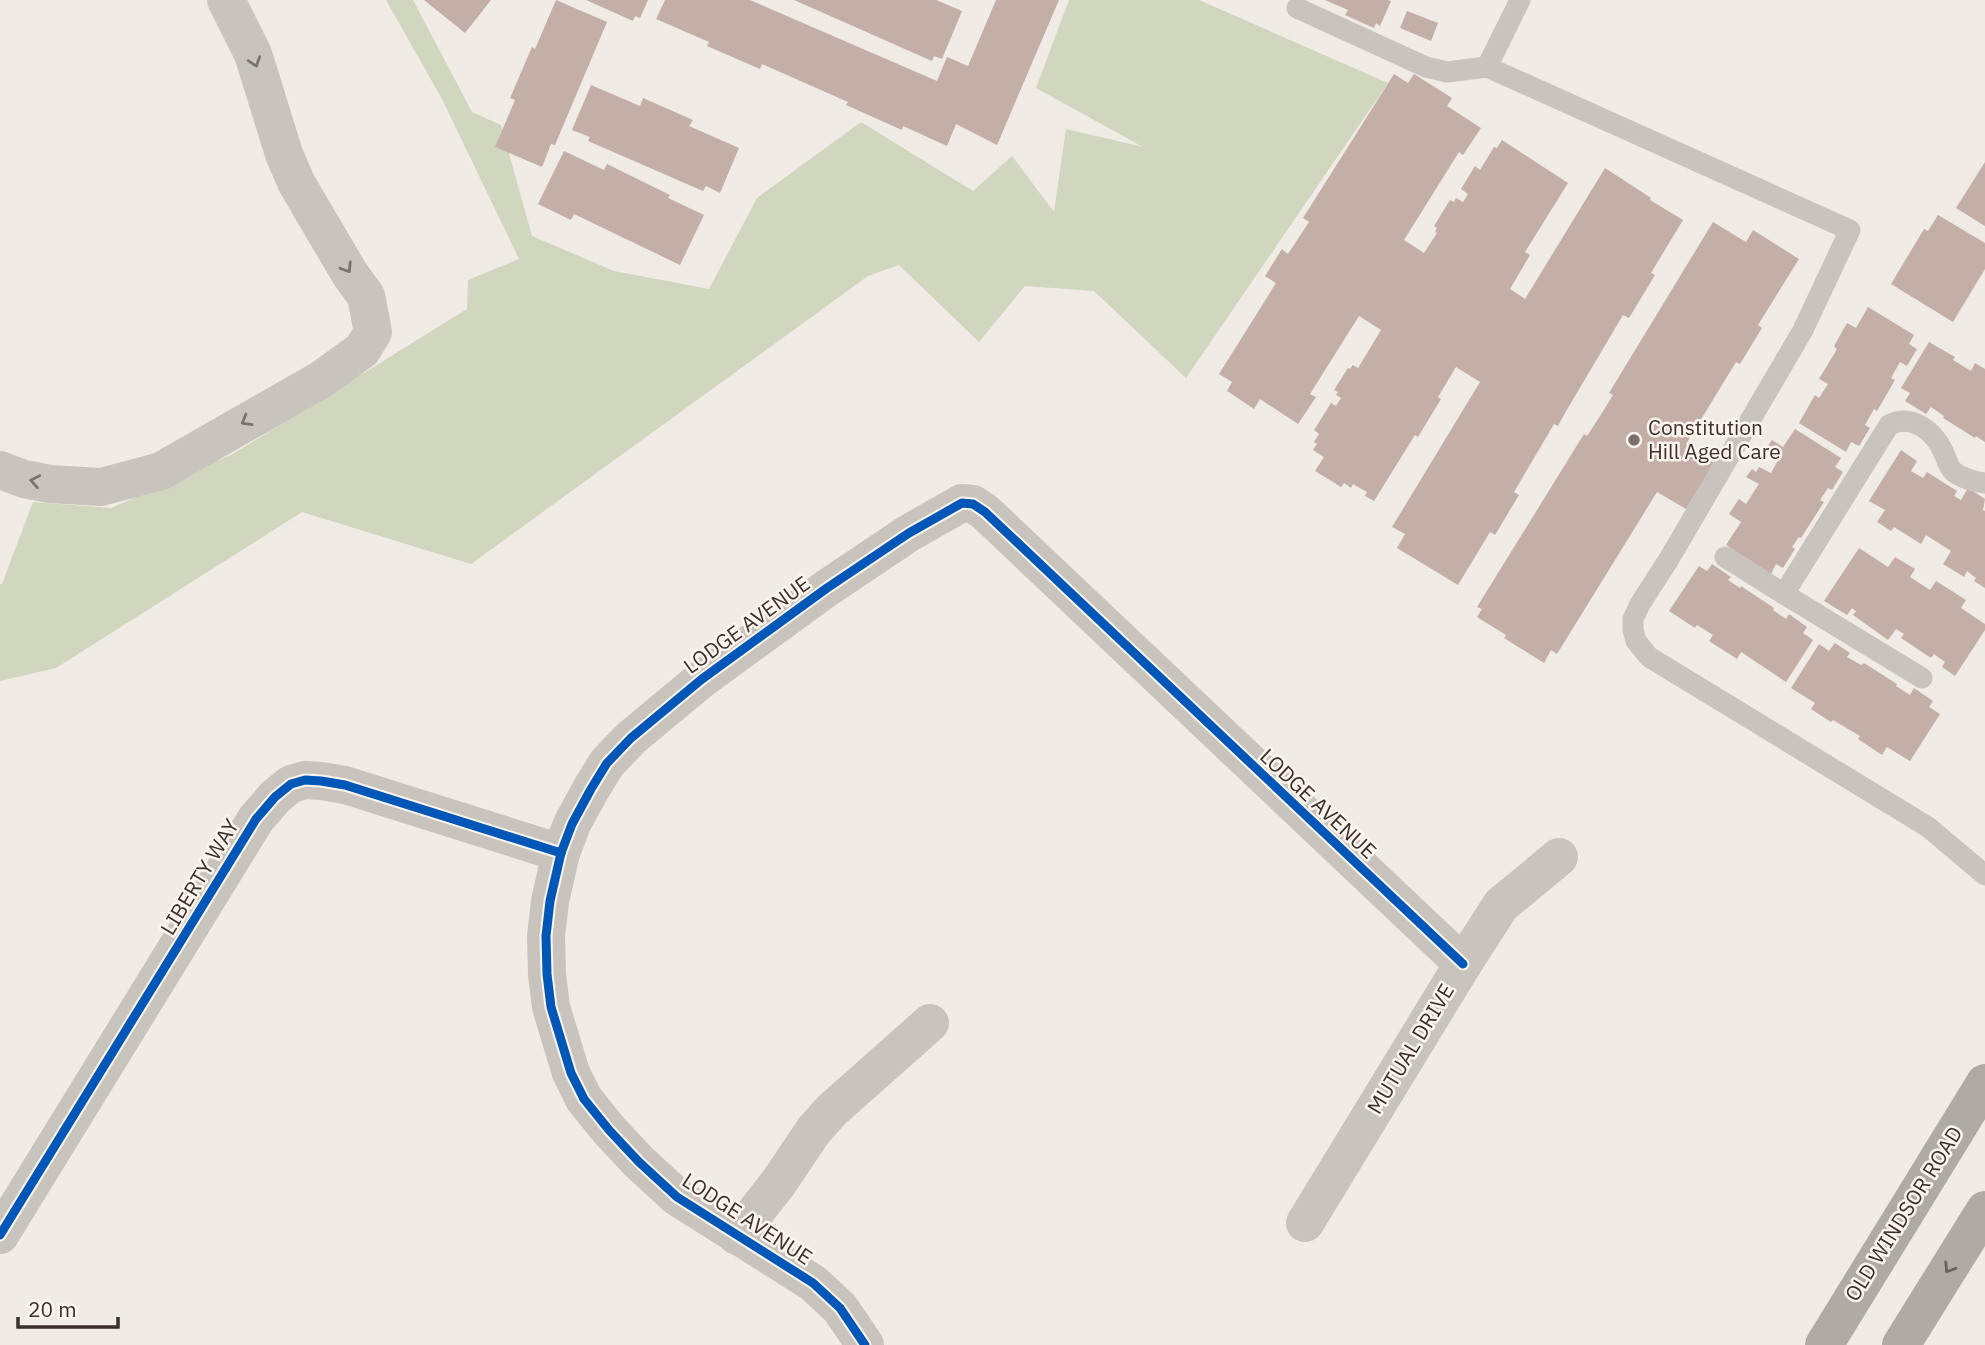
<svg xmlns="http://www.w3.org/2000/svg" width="1985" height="1345" viewBox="0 0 1985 1345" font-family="'IBM Plex Sans',sans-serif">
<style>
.green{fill:#d1d6bf}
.building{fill:#c3afa7}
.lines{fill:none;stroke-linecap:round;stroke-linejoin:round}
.lane{stroke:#c9c3be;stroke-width:21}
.street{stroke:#c9c3be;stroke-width:38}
.highway{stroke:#afaaa4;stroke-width:38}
.cycleway-casing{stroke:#fbf5ee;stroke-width:13}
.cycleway{stroke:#0057b8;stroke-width:9}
.oneway{stroke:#7b726d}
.oneway2{stroke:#69615b}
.poi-dot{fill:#7a716c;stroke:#fbf5ee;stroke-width:2.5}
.labels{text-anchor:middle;stroke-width:5;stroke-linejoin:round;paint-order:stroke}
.poi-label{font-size:21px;fill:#3b302b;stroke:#fbf5ee;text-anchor:start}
.street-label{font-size:21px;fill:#3b302b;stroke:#fbf5ee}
</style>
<rect width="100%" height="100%" fill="#f0ebe5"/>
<polygon class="green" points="386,0 413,0 472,112 501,125 532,236 614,271 709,289 757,198 861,122 973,191 1012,156 1054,212 1066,129 1143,147 1036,88 1069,0 1199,0 1388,83 1186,378 1094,291 1025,286 979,342 899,265 868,276 471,564 302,512 56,668 0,681 0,584 2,584 33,502 111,508 233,454 467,309 468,280 519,259 442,99"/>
<g class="building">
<polygon points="424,0 491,0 465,33"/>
<polygon points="556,0 607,22 555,145 551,144 542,167 495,147 515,100 510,98 532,47 535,49"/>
<polygon points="586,0 648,0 640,18 635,16 633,21"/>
<polygon points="665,0 750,0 937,81 947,57 968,66 996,0 1059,0 997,145 956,124 947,146 903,126 902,130 846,105 848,102 762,64 760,69 707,46 709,42 656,19"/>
<polygon points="794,0 936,0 962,11 942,59 934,56 932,61"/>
<polygon points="1325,0 1388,0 1391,1 1380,26 1376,23 1374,28 1345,15 1348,10"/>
<polygon points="1407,11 1438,23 1431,41 1400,28"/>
<polygon points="1394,74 1408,83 1414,74 1452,98 1447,106 1481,128 1463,155 1459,152 1404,240 1424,253 1437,233 1435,232 1437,228 1434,226 1450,200 1454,202 1456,198 1463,202 1468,194 1461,189 1475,166 1480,170 1494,147 1497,148 1502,140 1568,183 1525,252 1530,255 1510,289 1525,299 1605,168 1651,198 1650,200 1683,220 1651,273 1655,275 1629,318 1623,315 1565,413 1558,426 1554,424 1514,492 1519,495 1495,535 1490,532 1458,585 1397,548 1405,534 1392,527 1480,382 1456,367 1438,397 1441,399 1418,437 1415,435 1374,501 1365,496 1367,492 1353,484 1351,488 1344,483 1341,487 1315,471 1324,457 1313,450 1317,444 1314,442 1319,434 1314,430 1331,403 1336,406 1341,398 1336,395 1338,392 1334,390 1348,368 1350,369 1353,365 1358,368 1381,330 1359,316 1310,394 1316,397 1298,424 1260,399 1254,409 1227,391 1232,382 1219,374 1276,283 1265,276 1282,249 1288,254 1309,222 1303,218"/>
<polygon points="591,85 640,106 643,98 693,120 689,126 739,148 720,193 706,186 703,191 588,141 590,137 572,130"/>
<polygon points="564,151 604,170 607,164 670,195 668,198 704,215 680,265 574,214 571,220 538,204"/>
<polygon points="1985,162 1985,226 1956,208"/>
<polygon points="1938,215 1985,243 1985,269 1953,322 1891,284 1924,229 1928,231"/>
<polygon points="1713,222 1746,242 1753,230 1799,259 1758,325 1762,328 1740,364 1736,362 1686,444 1714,463 1686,509 1657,492 1557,654 1551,650 1544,663 1504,638 1506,635 1477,617 1482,609 1477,607 1584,434 1587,436 1602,413 1613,395 1609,393"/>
<polygon points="1868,307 1914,335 1909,344 1917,349 1907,366 1900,362 1891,378 1895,380 1877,411 1874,409 1865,425 1870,428 1859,446 1851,442 1846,452 1799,423 1815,395 1819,398 1828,384 1819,379 1837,349 1834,346 1847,323 1856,328"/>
<polygon points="1929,342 1955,357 1953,360 1971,371 1975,363 1985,369 1985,442 1976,436 1975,438 1943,418 1944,416 1931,407 1926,414 1905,401 1910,393 1901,388"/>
<polygon points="1795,429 1841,458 1835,467 1843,472 1832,490 1828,488 1820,500 1824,502 1801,538 1799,537 1792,547 1795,549 1783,568 1776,564 1771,574 1726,545 1741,522 1729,514 1739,499 1746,504 1759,484 1746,477 1752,469 1756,472 1759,467 1771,473 1780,457 1766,449 1772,440 1783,447"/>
<polygon points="1901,450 1917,461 1911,471 1923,478 1927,472 1957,491 1954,496 1961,500 1968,488 1985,499 1983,510 1985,511 1985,588 1974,581 1976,578 1967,571 1964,577 1943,564 1951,551 1926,535 1921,544 1894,527 1891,531 1877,522 1885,510 1869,501"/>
<polygon points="1859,548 1888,567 1895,557 1915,569 1910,577 1930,590 1936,581 1966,600 1961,608 1985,624 1985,630 1955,676 1942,667 1945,662 1934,654 1931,658 1901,638 1904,634 1896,629 1888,640 1853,615 1856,611 1852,608 1847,615 1824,601"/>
<polygon points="1712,564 1731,577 1728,580 1740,588 1741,586 1774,608 1773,610 1786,619 1789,614 1807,627 1803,633 1813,640 1786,682 1741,652 1737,659 1709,641 1713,635 1697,625 1695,628 1669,611 1699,566 1707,571"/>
<polygon points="1835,643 1850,653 1847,657 1861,665 1864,663 1897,684 1896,686 1910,695 1914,688 1933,701 1929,707 1940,714 1910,761 1887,747 1882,755 1858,739 1860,736 1833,720 1831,722 1811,709 1815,703 1791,688 1819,644 1829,651"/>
</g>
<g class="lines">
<g class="lane">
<polyline points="1297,8 1426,67 1447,72 1487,67 1850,230 1803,330 1669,559 1640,604 1633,619 1633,630 1636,641 1649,657 1928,827 1985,875"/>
<polyline points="1487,67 1520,0"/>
<polyline points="1725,557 1784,594"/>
<path d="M1922 678 1784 594 1889 425C1911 413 1934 431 1943 451 1946 457 1948 467 1953 471 1960 478 1976 482 1985 483"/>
</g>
<g class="street">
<polyline points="0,470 24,479 50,484 101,487 161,471 322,379 362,350 373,332 366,296 350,274 314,213 296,182 284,154 253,54 226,0"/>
<polyline points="1305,1223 1463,964 1501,905 1559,857"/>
<polyline points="0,1235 256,819 275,797 291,784 305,780 321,781 345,785 561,853"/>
<polyline points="737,1236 779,1182 814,1130 832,1110 930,1023"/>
<polyline points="865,1345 840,1308 813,1283 677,1197 639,1162 609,1130 584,1099 571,1073 551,1007 547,974 546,936 550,901 561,853 572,824 591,789 607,763 631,738 702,679 827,588 909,533 962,503 973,504 985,512 1463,964"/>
</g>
<g class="highway">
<polyline points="1824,1345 1985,1083"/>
<polyline points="1901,1345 1985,1210"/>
</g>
<defs>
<g id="cycleway">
<polyline points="0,1235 256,819 275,797 291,784 305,780 321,781 345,785 561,853"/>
<polyline points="865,1345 840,1308 813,1283 677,1197 639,1162 609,1130 584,1099 571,1073 551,1007 547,974 546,936 550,901 561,853 572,824 591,789 607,763 631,738 702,679 827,588 909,533 962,503 973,504 985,512 1463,964"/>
</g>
</defs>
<use href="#cycleway" class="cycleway-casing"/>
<use href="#cycleway" class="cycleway"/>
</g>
<defs><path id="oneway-chevron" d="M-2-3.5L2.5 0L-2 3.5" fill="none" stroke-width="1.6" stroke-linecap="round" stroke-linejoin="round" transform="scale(1.75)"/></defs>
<g class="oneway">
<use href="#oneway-chevron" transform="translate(255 62) rotate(71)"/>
<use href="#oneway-chevron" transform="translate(347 268) rotate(58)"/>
<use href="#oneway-chevron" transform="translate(246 421) rotate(150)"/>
<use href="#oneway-chevron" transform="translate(35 481) rotate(-169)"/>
</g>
<use class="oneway2" href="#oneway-chevron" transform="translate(1949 1268) rotate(122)"/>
<circle class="poi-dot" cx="1634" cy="440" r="7"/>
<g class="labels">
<g class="poi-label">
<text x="1648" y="435">Constitution<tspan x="1648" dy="24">Hill Aged Care</tspan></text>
</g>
<g class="street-label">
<text transform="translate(747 625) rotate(-36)" y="7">LODGE AVENUE</text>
<text transform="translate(1318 804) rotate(43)" y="7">LODGE AVENUE</text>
<text transform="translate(200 877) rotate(-59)" y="7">LIBERTY WAY</text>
<text transform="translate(1411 1049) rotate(-59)" y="7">MUTUAL DRIVE</text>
<text transform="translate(1904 1214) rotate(-58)" y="7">OLD WINDSOR ROAD</text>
<text transform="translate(747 1219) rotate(33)" y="7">LODGE AVENUE</text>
</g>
</g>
<path d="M18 1317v10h100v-10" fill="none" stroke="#3b302b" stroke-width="3.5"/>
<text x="28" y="1317" font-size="21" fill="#3b302b" stroke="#fbf5ee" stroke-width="5" paint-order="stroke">20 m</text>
</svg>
